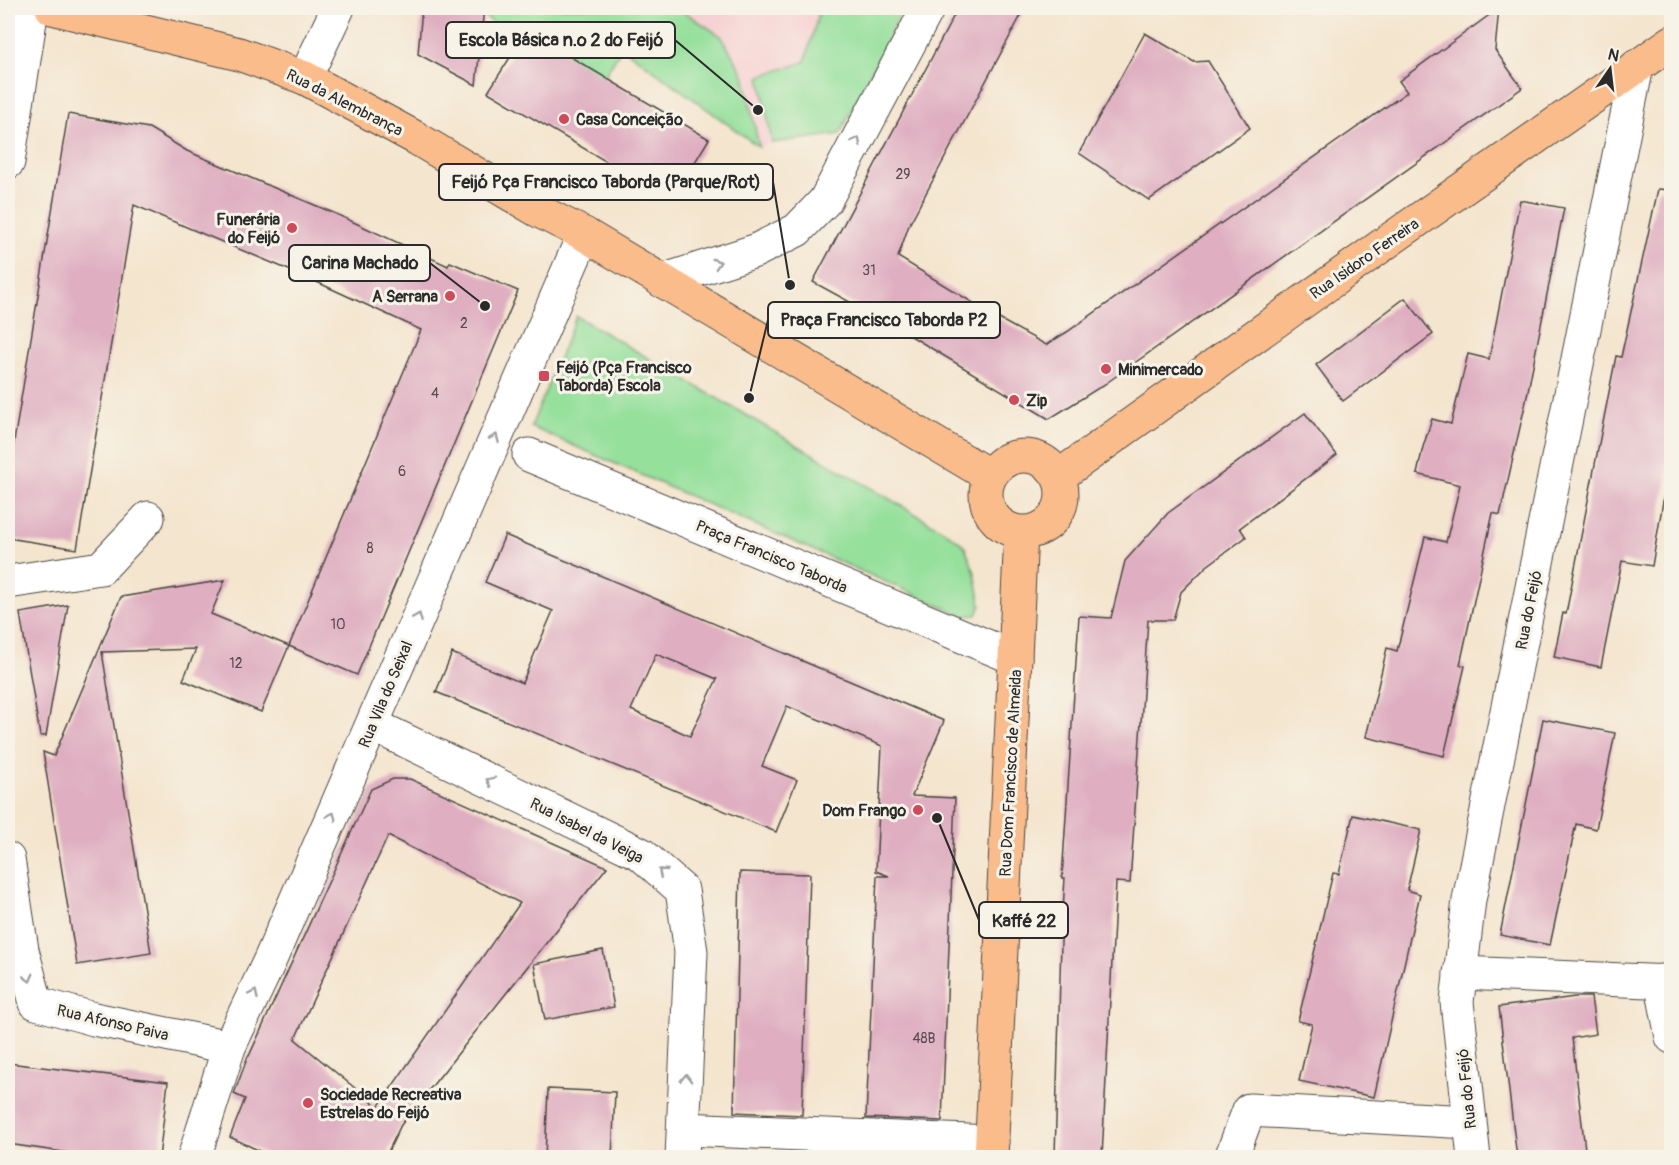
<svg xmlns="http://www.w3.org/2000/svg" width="1679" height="1165" viewBox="0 0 1679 1165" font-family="Pangolin,sans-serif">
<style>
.built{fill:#f7cfd1}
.green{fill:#95e09b;stroke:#608663;stroke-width:1.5}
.building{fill:#dfafc1;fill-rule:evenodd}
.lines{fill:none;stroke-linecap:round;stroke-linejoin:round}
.minor-casing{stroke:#494743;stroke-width:35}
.major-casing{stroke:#494743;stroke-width:35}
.minor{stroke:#fff;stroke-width:33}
.major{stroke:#fabc8b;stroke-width:33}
.oneway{stroke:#a0a0a0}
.poi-dot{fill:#d1495b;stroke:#f7f3e8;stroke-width:2}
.labels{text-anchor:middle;stroke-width:6;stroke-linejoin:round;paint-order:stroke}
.number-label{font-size:14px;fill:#584c50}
.street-label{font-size:16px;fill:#2b2b2b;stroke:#f7f3e8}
.poi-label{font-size:16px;font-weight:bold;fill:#2b2b2b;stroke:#f7f3e8;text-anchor:start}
.leader{fill:none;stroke:#2b2b2b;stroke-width:2}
.callout-dot{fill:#2b2b2b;stroke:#f7f3e8;stroke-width:2}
.callout{fill:#f7f3e8;stroke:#2b2b2b;stroke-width:2}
.callout-label{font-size:18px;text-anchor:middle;font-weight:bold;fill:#2b2b2b}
</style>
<rect width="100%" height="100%" fill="#f7f3e8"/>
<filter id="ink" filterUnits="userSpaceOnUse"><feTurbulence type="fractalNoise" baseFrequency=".0167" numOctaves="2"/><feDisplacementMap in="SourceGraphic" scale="12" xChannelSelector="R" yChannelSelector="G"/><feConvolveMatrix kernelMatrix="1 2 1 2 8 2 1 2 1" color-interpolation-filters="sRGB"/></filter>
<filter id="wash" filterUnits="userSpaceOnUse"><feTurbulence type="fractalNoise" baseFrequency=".008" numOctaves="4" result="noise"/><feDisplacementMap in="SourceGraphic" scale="24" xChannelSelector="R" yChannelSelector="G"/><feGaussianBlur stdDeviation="1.35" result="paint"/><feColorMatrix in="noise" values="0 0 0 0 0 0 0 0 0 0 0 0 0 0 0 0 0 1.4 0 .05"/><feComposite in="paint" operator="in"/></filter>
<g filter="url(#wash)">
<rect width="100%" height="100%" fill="#f4e5ce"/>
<polygon class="built" points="678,8 820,8 805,62 760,76 772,143 759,147 744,75"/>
<g class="green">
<polygon points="505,8 678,8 721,36 744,75 759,147 622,47 604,77 522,40 483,16"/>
<polygon points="820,8 903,8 840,134 772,143 760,76 805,62"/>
<polygon points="576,316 943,530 964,545 975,573 981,605 977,615 964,616 531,427"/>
</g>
<g id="blocks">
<g class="building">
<polygon points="422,8 484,8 476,85 418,54"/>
<polygon points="958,8 1025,8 909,225 898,257 1001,320 1046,345 1067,332 1407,92 1399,81 1499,8 1495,50 1522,88 1105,384 1049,419 901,330 813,282"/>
<polygon points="527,31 709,139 675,195 663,195 488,92"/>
<polygon points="1145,33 1194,62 1208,61 1250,128 1149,200 1079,153"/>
<polygon points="68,114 149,128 187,151 336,214 448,266 450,262 518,291 357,675 289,646 421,330 308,278 134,205 77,549 8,538 8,478"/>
<polygon points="1658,189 1671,190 1671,454 1652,566 1622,561 1601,667 1554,657 1563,613 1566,614 1616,356 1621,357"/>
<polygon points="1520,200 1564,208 1526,401 1500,515 1493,513 1460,665 1465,666 1444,756 1366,737 1387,648 1397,651 1425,537 1446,542 1460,485 1417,474 1423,447 1432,419 1451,424 1468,354 1489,359"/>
<polygon points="1405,298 1433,334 1343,401 1316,365"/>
<polygon points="1305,413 1337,455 1240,528 1246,537 1207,566 1181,592 1173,620 1148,620 1130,883 1116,882 1102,1157 1055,1156 1061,942 1065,878 1062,878 1079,616 1111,618 1125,561 1168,513"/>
<path d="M505 535 944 721 912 796 955 798 942 1121 866 1118 877 876H889L876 871 882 746 787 706 762 766 797 780 776 832 436 692 452 653 522 683 553 611 485 582ZM656 654 717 679 690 736 631 710Z"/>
<polygon points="225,580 211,614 289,646 261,712 183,680 196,649 102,652 151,953 77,965 43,752 54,756 121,597"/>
<polygon points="68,605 46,736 40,736 20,613"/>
<polygon points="1543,719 1615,733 1596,829 1576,824 1550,945 1500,935"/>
<path d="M393 779H410L607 867 401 1125 385 1158H275L230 1137 245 1099 234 1094 248 1056H249L371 789ZM388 836 520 903 378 1107 295 1039Z"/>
<polygon points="1353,815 1421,830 1407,890 1420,894 1374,1097 1299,1081 1312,1024 1298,1021 1333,873 1339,874"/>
<polygon points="740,872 810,874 802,1115 734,1112"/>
<polygon points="603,950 614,1007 545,1020 534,964"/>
<polygon points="1575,997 1591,997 1596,1034 1572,1038 1586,1158 1517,1158 1499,1007"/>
<polygon points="8,1063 168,1082 159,1158 104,1158 8,1144"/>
<polygon points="548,1089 615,1092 612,1158 545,1158"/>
</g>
</g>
</g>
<g filter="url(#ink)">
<use href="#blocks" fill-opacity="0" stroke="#494743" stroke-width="1.5"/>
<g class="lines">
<defs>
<g id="minor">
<polyline points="305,78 338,8"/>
<polyline points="8,162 32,8"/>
<polyline points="662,281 755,251 797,230 825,201 928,8"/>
<polyline points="529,455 1015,658"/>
<polyline points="8,582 101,568 148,518"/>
<polyline points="373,725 641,854 682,890 691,952 682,1158"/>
<polyline points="8,859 22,950 36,1003 94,1019 229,1047"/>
<polyline points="1460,973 1672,982"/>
<polyline points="1661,981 1672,1037"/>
<polyline points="684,1129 992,1142"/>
<polyline points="194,1158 229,1047 270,960 584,234"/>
<polyline points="1231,1158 1249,1110 1469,1122"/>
<polyline points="1474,1158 1457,1002 1469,900 1637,66"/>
</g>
<g id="major">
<polyline points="52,8 239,54 305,78 416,138 537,210 584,234 990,476"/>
<circle cx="1024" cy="494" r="38"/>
<polyline points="1059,476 1391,239 1672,42"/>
<polyline points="991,1158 1021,533"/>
</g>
</defs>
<use href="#minor" class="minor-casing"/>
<use href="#major" class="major-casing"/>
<use href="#minor" class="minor"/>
<use href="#major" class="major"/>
</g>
<defs><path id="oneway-chevron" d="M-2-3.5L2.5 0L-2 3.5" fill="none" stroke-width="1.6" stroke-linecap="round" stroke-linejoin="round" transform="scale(1.5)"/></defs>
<g class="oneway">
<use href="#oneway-chevron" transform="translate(857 141) rotate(-62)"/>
<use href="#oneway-chevron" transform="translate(717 263) rotate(-18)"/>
<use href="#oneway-chevron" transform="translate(495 438) rotate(-67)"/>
<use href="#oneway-chevron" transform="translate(418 617) rotate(-67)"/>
<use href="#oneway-chevron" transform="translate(490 781) rotate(-154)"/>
<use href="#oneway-chevron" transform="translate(332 816) rotate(-67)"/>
<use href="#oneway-chevron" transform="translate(662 872) rotate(-139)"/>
<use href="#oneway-chevron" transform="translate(29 978) rotate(76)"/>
<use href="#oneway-chevron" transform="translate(254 994) rotate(-65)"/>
<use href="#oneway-chevron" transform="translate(686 1078) rotate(-88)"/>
</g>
</g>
<g class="poi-dot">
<circle cx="564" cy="119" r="6"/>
<circle cx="292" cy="228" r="6"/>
<circle cx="450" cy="296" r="6"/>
<circle cx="1106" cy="369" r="6"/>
<rect x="538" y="370" width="12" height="12" rx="3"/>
<circle cx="1014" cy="400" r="6"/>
<circle cx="918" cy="810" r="6"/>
<circle cx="308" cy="1103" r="6"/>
</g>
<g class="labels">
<g class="number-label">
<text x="903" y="179">29</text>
<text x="869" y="275">31</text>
<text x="464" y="328">2</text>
<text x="435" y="398">4</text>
<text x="402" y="476">6</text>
<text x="370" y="553">8</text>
<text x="338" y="629">10</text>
<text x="236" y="668">12</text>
<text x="924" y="1043">48B</text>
</g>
<g class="street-label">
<text transform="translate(345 102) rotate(27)" y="6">Rua da Alembrança</text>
<text transform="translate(1364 258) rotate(-35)" y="6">Rua Isidoro Ferreira</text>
<text transform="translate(772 556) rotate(23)" y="6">Praça Francisco Taborda</text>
<text transform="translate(1528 610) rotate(-79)" y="6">Rua do Feijó</text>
<text transform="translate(385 694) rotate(-67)" y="6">Rua Vila do Seixal</text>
<text transform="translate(1010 773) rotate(-87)" y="6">Rua Dom Francisco de Almeida</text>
<text transform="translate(587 830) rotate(27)" y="6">Rua Isabel da Veiga</text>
<text transform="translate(113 1022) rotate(13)" y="6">Rua Afonso Paiva</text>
<text transform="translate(1466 1089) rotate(-96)" y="6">Rua do Feijó</text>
</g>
<g class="poi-label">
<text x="576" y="125">Casa Conceição</text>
<text x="280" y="225" text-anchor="end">Funerária<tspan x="280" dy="18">do Feijó</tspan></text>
<text x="438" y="302" text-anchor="end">A Serrana</text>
<text x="556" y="373">Feijó (Pça Francisco<tspan x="556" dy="18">Taborda) Escola</tspan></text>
<text x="1118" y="375">Minimercado</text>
<text x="1026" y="406">Zip</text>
<text x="906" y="816" text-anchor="end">Dom Frango</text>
<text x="320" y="1100">Sociedade Recreativa<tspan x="320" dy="18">Estrelas do Feijó</tspan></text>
</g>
</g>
<path class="leader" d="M758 110L675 40M790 285L773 182M485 306L430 263M749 398L768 320M937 818L979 920"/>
<g class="callout-dot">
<circle cx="758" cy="110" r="6"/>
<circle cx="790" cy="285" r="6"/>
<circle cx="485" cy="306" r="6"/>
<circle cx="749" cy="398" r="6"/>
<circle cx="937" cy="818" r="6"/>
</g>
<g class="callout">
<rect x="446" y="22" width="229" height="36" rx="6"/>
<rect x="439" y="164" width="334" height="36" rx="6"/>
<rect x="289" y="245" width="141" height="36" rx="6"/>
<rect x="768" y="302" width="232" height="36" rx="6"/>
<rect x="979" y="902" width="89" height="36" rx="6"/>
</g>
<g class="callout-label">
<text x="561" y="46">Escola Básica n.º 2 do Feijó</text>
<text x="606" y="188">Feijó Pça Francisco Taborda (Parque/Rot)</text>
<text x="360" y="269">Carina Machado</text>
<text x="884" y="326">Praça Francisco Taborda P2</text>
<text x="1024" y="927">Kaffé 22</text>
</g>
<rect width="1679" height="1165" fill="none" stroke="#f7f3e8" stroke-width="30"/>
<g transform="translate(1610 69) rotate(14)" stroke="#f7f3e8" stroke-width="4.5" paint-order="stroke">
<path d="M0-4.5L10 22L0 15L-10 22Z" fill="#2b2b2b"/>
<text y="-9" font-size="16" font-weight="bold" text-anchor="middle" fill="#2b2b2b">N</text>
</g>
</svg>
